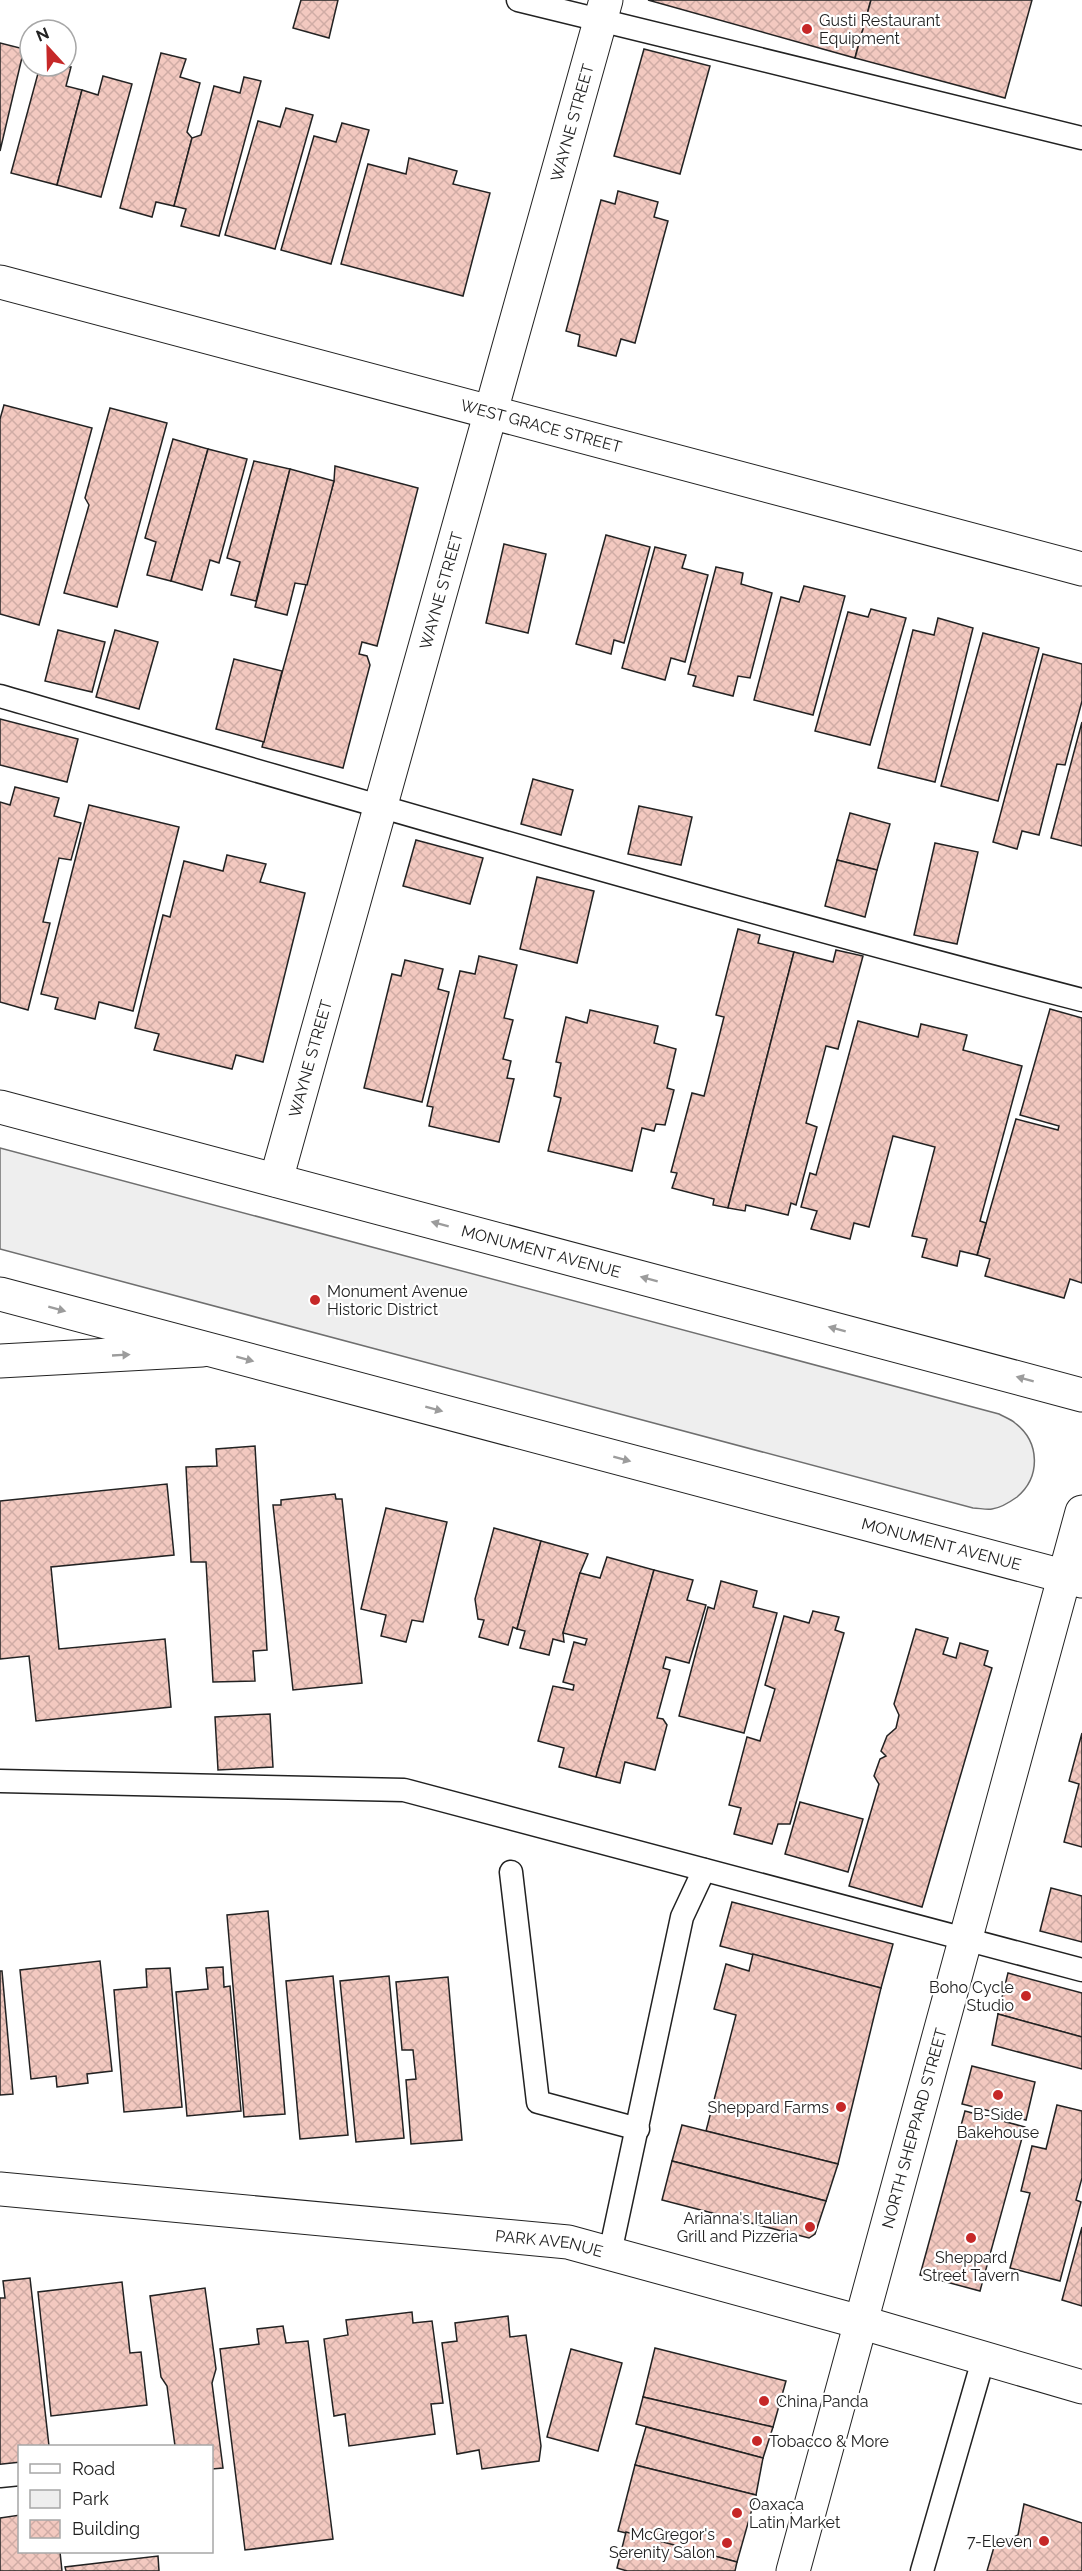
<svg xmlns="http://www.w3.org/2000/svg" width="1082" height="2571" viewBox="0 0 1082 2571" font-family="Raleway,sans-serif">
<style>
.green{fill:#eee;stroke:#6f6f6f;stroke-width:1.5}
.building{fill:url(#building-cross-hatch);stroke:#222;stroke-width:1.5}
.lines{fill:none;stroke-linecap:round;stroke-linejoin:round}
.service-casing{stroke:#222;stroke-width:25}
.minor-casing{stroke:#222;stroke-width:35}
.tertiary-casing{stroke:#222;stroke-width:35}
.service{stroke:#fff;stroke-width:22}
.minor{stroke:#fff;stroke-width:33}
.tertiary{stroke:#fff;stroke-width:33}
.oneway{fill:#9c9c9c}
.poi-dot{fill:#c62828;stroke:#fff;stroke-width:2}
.labels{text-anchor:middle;stroke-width:4.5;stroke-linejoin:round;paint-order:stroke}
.poi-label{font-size:16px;fill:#222;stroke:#fff;text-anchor:start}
.street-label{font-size:16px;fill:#222;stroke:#fff}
</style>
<defs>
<pattern id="building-cross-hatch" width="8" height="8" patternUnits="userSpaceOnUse" patternTransform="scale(1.5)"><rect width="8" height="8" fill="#f3c9c0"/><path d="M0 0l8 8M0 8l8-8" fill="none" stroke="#d0aca5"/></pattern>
</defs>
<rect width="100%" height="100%" fill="#fff"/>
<path class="green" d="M0 1148 999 1414C1004 1417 1011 1419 1015 1423 1040 1442 1041 1477 1017 1497 1010 1502 1001 1508 992 1509 986 1510 979 1508 973 1508L0 1249Z"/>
<g class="building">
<polygon points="301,0 338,0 329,38 293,28"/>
<polygon points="648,0 871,0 855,58"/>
<polygon points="871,0 1032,0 1005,98 855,58"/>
<polygon points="0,43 24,49 0,151"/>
<polygon points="644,49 710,66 680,174 614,156"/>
<polygon points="161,53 186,59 180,77 200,83 187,132 192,138 174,206 156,202 152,217 120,208"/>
<polygon points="40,66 71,67 66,86 82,90 57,185 11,173"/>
<polygon points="103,76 132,84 101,197 57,185 82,90 98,95"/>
<polygon points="244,77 261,81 219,236 181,226 186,209 174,206 192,138 201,135 214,86 240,93"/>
<polygon points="286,108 313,115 275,249 225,235 258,121 280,127"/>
<polygon points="342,123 369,130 331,264 281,250 314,136 336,142"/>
<polygon points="409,158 457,171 453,184 490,193 463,296 341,264 368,164 406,174"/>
<polygon points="618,191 658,202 654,217 668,221 635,343 621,339 616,356 578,346 580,335 566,331 601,200 615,204"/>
<polygon points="4,405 92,428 39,625 0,614 0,419"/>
<polygon points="110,408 167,423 117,607 64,593 89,505 85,498"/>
<polygon points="173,439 208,449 171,581 147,575 156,542 145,538"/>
<polygon points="208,449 247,459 219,563 210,560 202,590 171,581"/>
<polygon points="254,461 290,469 256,601 231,595 240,562 227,558"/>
<polygon points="335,466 418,488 377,646 362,642 359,654 367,656 370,665 343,768 262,747 334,481"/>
<polygon points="290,469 334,481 307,585 295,583 287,615 255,607"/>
<polygon points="606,535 650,547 624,643 614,640 611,654 576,644"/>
<polygon points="504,544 546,554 528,633 486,623"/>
<polygon points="655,547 686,555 682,568 708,575 685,662 671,658 665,680 622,668"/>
<polygon points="716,567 743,573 741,584 772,593 750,678 738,676 733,696 693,686 696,676 688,674"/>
<polygon points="804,586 845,596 813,715 754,700 781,597 799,602"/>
<polygon points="871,609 906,618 870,745 815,731 848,612 868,617"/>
<polygon points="938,618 973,628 935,782 878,768 913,630 934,635"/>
<polygon points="58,630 105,642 92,692 45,681"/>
<polygon points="115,630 158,642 139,709 96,697"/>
<polygon points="983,633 1039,648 998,801 941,786"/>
<polygon points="1043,654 1082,664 1082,701 1065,765 1057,764 1039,835 1022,831 1017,849 993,842"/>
<polygon points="234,659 282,671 264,742 216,729"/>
<polygon points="0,719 78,739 67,782 0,765"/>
<polygon points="1082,722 1082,846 1051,838"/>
<polygon points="533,779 573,790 561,835 521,824"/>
<polygon points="15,787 59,798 54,816 81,823 71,860 59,858 43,922 50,923 28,1010 0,1002 0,802 10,805"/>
<polygon points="89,805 179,827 133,1011 99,1002 95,1019 55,1009 58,998 41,994"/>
<polygon points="639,806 692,817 681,865 628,854"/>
<polygon points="850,813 890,824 877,870 837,860"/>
<polygon points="416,840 483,858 470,904 403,886"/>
<polygon points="935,843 978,852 957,944 914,935"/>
<polygon points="227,855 266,864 260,882 305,893 263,1062 236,1055 232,1069 154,1050 159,1034 135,1028 163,915 170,917 184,861 223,871"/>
<polygon points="837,860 877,870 865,917 825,906"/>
<polygon points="537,877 594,891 577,963 520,949"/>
<polygon points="738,929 760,935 758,943 794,952 728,1208 713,1205 714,1199 672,1188 677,1173 671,1172 692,1093 704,1096 724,1017 716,1015"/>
<polygon points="836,950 863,956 838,1049 826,1046 806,1123 817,1127 796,1205 791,1203 788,1215 746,1205 745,1211 728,1208 794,952 833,962"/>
<polygon points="479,956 517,965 504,1018 513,1020 503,1059 511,1061 507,1078 514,1079 499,1142 429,1126 433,1107 427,1106 460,971 475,974"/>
<polygon points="405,960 443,969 438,989 449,992 422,1102 364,1088 392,974 401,976"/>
<polygon points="1050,1009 1082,1018 1082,1283 1070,1279 1064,1298 985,1276 990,1259 977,1255 1016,1119 1058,1130 1059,1126 1020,1115"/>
<polygon points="590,1010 658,1026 654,1043 676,1049 667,1088 674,1090 665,1125 656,1124 654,1131 642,1128 632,1171 548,1151 561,1098 554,1096 561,1063 556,1062 566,1017 587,1023"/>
<polygon points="858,1021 918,1037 921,1024 967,1035 963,1050 1022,1066 980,1221 986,1223 977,1255 960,1251 957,1266 922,1257 927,1239 912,1236 935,1147 893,1136 869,1227 854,1223 850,1239 811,1229 817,1211 801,1207 810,1173 816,1175"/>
<polygon points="255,1446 267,1650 253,1651 255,1681 213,1682 206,1562 191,1562 186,1467 217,1466 216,1449"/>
<polygon points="167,1484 174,1555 51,1567 59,1649 165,1639 171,1707 36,1721 29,1656 0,1659 0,1501"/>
<polygon points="335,1494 336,1499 342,1499 362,1683 293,1690 273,1505 281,1505 281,1500"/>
<polygon points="386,1508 447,1522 423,1622 412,1620 406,1642 381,1636 386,1615 361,1609"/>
<polygon points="494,1528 541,1541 517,1629 513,1627 508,1645 479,1637 484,1620 478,1619 475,1599"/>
<polygon points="541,1541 588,1554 580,1573 563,1633 564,1642 553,1639 549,1655 520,1648 525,1631 517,1629"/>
<polygon points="607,1557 654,1570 596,1777 559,1767 564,1748 538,1741 553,1686 573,1690 574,1685 563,1682 574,1642 585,1645 587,1639 563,1633 580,1573 600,1578"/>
<polygon points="654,1570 693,1580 687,1600 706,1605 689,1663 666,1657 663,1668 670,1670 657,1718 663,1719 667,1725 655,1770 625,1762 620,1783 596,1777"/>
<polygon points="721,1581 757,1591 753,1607 777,1613 744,1733 679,1716 708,1607 714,1609"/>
<polygon points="813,1611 839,1617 835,1630 844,1633 790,1824 778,1824 772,1844 734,1834 741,1808 729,1805 747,1737 760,1741 775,1689 765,1685 784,1616 809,1623"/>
<polygon points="916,1629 948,1638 943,1654 956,1658 960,1643 988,1651 984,1665 992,1668 922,1907 849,1886 879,1784 874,1776 880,1759 886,1756 881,1751 887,1736 896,1728 899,1715 894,1704"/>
<polygon points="270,1714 273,1767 218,1770 215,1717"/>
<polygon points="1082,1733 1082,1847 1064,1842 1079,1784 1069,1781"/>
<polygon points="800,1802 863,1819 848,1872 785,1854"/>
<polygon points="1051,1888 1082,1896 1082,1942 1040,1931"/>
<polygon points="732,1902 893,1944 881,1988 720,1946"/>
<polygon points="268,1911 285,2114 244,2117 227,1915"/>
<polygon points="753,1954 881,1988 838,2164 706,2131 736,2015 714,2009 726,1964 749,1971"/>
<polygon points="100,1961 112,2071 87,2074 88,2083 57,2087 56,2076 31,2079 20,1970"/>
<polygon points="223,1967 224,1987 230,1986 241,2111 187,2116 176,1992 208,1989 206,1968"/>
<polygon points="170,1968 182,2107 124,2112 114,1990 147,1987 146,1969"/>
<polygon points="0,1971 2,1971 13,2094 0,2095"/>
<polygon points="1008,1973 1082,1993 1082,2037 998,2014"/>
<polygon points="333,1976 348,2135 300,2139 286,1981"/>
<polygon points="389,1976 404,2138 356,2142 340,1981"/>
<polygon points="448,1977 462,2140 411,2144 406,2080 416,2079 413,2050 402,2050 396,1982"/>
<polygon points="998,2014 1082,2037 1082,2069 992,2045"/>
<polygon points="972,2066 1035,2082 1026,2120 962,2104"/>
<polygon points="1057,2105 1082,2111 1082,2178 1076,2200 1081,2202 1060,2281 1010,2268 1030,2193 1021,2191 1032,2146 1046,2149"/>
<polygon points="965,2111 1025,2127 980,2291 920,2275"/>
<polygon points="682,2125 838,2164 826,2201 672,2161"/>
<polygon points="672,2161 826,2201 815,2234 809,2238 662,2200"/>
<polygon points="1082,2227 1082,2306 1062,2300"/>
<polygon points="30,2278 49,2446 20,2446 20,2469 0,2471 0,2298 5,2298 3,2281"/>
<polygon points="122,2282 130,2353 141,2352 147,2405 51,2416 38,2292"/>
<polygon points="205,2288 216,2369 212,2383 223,2468 212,2469 212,2446 175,2446 167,2386 161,2377 150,2296"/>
<polygon points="412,2312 413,2323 432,2321 443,2403 431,2404 435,2434 349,2446 345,2414 334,2416 324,2339 348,2335 346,2320"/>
<polygon points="508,2316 510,2337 526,2335 541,2446 539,2461 482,2469 479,2450 457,2454 442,2343 457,2341 455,2323"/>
<polygon points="283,2326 286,2343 308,2341 333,2539 245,2550 220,2349 259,2344 257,2329"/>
<polygon points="655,2348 786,2381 773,2427 643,2397"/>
<polygon points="571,2349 622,2363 598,2451 547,2437"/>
<polygon points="643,2397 773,2427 763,2458 636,2424"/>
<polygon points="646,2427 763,2458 756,2495 635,2465"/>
<polygon points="635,2465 756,2495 737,2562 618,2531"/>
<polygon points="1024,2504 1082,2523 1082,2571 987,2571 994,2547 1018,2535"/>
<polygon points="20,2515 20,2552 60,2552 62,2571 0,2571 0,2518"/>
<polygon points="626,2532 737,2562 735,2571 627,2571 617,2568"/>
<polygon points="158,2556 159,2571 66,2571 65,2567"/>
</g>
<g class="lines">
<defs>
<g id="service">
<polyline points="518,0 1082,138"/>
<path d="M0 696C360 801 719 906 1082 1000"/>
<polyline points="0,1781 404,1790 1082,1970"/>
<polyline points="511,1872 538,2102 638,2129"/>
<polyline points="610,2253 682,1917 704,1870"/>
<polyline points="0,2476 20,2474"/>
<polyline points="922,2571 983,2360"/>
</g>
<g id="minor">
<path id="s1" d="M0 282 1082 569"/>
<path id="s2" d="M276 1180 606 0"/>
<polyline points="0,1361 202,1350"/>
<path id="s3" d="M0 2189 568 2242 860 2322 1082 2387"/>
<path id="s4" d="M793 2571 1082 1512"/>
</g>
<g id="tertiary">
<path id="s5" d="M0 1107 1082 1395"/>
<path id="s6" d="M0 1294 1082 1581"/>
</g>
</defs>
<use href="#service" class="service-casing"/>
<use href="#minor" class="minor-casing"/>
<use href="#tertiary" class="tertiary-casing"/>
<use href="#service" class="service"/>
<use href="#minor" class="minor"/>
<use href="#tertiary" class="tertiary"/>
</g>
<defs><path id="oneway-solid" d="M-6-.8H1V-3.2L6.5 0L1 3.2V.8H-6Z" transform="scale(1.5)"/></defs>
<g class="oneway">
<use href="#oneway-solid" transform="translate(440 1224) rotate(-165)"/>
<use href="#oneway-solid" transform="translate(649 1279) rotate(-165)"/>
<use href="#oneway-solid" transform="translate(57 1309) rotate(15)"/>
<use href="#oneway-solid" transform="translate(837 1329) rotate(-165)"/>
<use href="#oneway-solid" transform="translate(121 1355) rotate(-3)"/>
<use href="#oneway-solid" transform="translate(245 1359) rotate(15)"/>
<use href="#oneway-solid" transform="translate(1025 1379) rotate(-165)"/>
<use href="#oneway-solid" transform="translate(434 1409) rotate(15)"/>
<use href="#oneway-solid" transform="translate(622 1459) rotate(15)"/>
</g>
<g class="poi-dot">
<circle cx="807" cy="29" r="6"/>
<circle cx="315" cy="1300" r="6"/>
<circle cx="1026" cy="1996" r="6"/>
<circle cx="998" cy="2095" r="6"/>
<circle cx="841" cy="2107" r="6"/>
<circle cx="810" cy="2227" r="6"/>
<circle cx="971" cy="2238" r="6"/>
<circle cx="764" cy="2401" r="6"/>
<circle cx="757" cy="2441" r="6"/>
<circle cx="737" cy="2513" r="6"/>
<circle cx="1044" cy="2541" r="6"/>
<circle cx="727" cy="2543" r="6"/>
</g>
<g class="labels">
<g class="poi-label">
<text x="819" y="26">Gusti Restaurant<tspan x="819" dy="18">Equipment</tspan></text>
<text x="327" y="1297">Monument Avenue<tspan x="327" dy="18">Historic District</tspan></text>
<text x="1014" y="1993" text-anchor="end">Boho Cycle<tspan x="1014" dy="18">Studio</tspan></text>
<text x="829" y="2113" text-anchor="end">Sheppard Farms</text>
<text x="998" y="2120" text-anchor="middle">B-Side<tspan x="998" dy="18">Bakehouse</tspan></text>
<text x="798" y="2224" text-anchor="end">Arianna's Italian<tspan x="798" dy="18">Grill and Pizzeria</tspan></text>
<text x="971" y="2263" text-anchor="middle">Sheppard<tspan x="971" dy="18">Street Tavern</tspan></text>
<text x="776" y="2407">China Panda</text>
<text x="769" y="2447">Tobacco &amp; More</text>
<text x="749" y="2510">Oaxaca<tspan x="749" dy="18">Latin Market</tspan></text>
<text x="715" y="2540" text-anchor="end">McGregor's<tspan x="715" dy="18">Serenity Salon</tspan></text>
<text x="1032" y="2547" text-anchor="end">7-Eleven</text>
</g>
<g class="street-label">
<text dy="6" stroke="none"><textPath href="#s2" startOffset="1098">WAYNE STREET</textPath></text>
<text dy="6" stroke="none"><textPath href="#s1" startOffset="560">WEST GRACE STREET</textPath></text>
<text dy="6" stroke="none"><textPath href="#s2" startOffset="612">WAYNE STREET</textPath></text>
<text dy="6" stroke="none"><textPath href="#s2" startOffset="126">WAYNE STREET</textPath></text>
<text dy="6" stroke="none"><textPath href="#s5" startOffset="560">MONUMENT AVENUE</textPath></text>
<text dy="6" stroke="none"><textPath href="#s6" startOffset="974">MONUMENT AVENUE</textPath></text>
<text dy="6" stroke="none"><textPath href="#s4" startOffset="459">NORTH SHEPPARD STREET</textPath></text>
<text dy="6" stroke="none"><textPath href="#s3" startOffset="552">PARK AVENUE</textPath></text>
</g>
</g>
<rect x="18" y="2445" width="195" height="108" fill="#ffffff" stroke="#a7a7a7" stroke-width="1.5"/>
<rect x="30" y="2464" width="30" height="9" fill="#ffffff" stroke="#a7a7a7" stroke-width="1.5"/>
<text x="72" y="2475" font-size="18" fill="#222222">Road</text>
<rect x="30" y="2490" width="30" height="18" fill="#eeeeee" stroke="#a7a7a7" stroke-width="1.5"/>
<text x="72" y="2505" font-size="18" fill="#222222">Park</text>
<rect x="30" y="2520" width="30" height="18" fill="url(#building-cross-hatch)" stroke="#a7a7a7" stroke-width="1.5"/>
<text x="72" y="2535" font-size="18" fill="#222222">Building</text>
<g transform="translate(48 48) rotate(338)"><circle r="28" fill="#ffffff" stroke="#a7a7a7" stroke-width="1.5"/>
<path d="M0-4.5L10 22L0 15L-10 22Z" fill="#c62828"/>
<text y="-9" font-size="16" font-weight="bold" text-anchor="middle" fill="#222222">N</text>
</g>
</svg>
